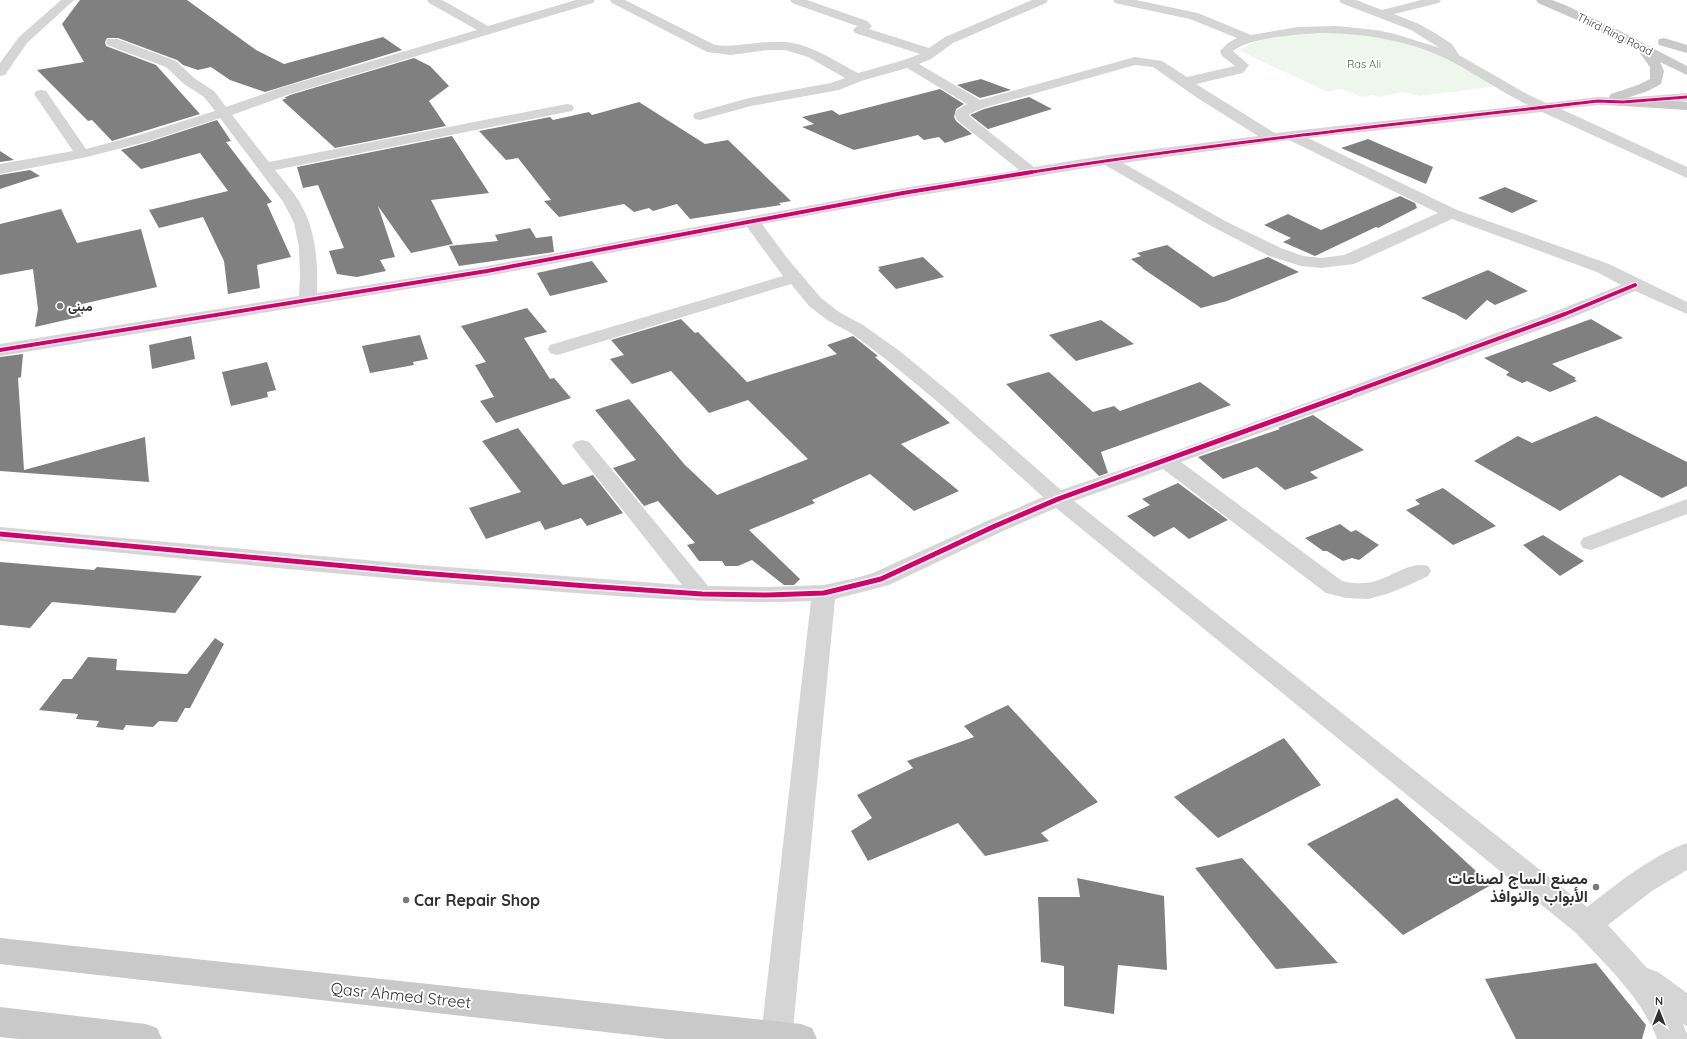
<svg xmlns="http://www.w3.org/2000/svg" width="1687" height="1039" viewBox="0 0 1687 1039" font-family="Quicksand,Vazirmatn,sans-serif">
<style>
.green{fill:#eff6ed}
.building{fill:#808080}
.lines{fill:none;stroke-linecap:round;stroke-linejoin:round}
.minor{fill:#d5d5d5;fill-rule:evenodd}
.major{fill:#c9c9c9;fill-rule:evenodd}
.cycleway-far2-casing{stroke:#fff;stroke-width:4.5}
.cycleway-far1-casing{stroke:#fff;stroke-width:6}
.cycleway-casing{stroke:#fff;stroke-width:8}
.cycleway-far2{stroke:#d6006c;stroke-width:3}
.cycleway-far1{stroke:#d6006c;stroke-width:4}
.cycleway{stroke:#d6006c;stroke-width:5}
.poi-dot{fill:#797979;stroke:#fff;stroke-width:1.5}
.labels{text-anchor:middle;stroke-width:4;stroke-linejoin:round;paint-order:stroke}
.far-street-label{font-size:11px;fill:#313131;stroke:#fff}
.far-park-label{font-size:11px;fill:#44713a;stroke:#fff}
.poi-label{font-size:13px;font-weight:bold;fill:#313131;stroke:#fff;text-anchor:start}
.near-poi-label{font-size:16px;font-weight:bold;fill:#313131;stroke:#fff;text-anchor:end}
.near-street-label{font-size:16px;fill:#313131;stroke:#fff}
</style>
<rect width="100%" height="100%" fill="#fff"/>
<path class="green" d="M1297 31 1378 35 1440 54 1498 86 1420 96 1402 92 1379 97 1373 95 1362 97 1341 89 1328 92 1240 51C1255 38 1278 35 1297 31Z"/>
<g class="building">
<polygon points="80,0 187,0 256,50 284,64 383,37 402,50 265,92 230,80 211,67 198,70 183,65 177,60 118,38 107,38 105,42 106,46 156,65 200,114 112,141 92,120 88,121 37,70 84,62 62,24"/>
<polygon points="414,58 430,66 449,86 429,101 446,126 335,148 282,100 287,98 284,98 290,95"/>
<polygon points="981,79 1011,90 980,98 957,85"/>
<polygon points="940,89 964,104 956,109 954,117 956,121 972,134 945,143 939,137 924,140 918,135 854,150 802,127 814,124 802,117 832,110 839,115"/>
<polygon points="1029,97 1052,109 988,129 970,115 984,109"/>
<polygon points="639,102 705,144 728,140 791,201 779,203 781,205 690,219 677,204 653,211 649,208 634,212 624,204 559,217 544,201 551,200 518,158 506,160 479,131 550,117 553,120 589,112 592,115"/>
<polygon points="217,120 231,141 226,142 272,202 267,204 291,257 257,265 260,288 228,294 224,261 203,217 159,228 149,210 228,191 200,153 141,169 121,150 149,142"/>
<polygon points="452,136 489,193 431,200 453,244 411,253 378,206 395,257 380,260 386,271 357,277 337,274 329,251 344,248 318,185 303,188 297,167"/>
<polygon points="1368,139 1433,167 1426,184 1341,148"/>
<polygon points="0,151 14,160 0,162"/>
<polygon points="30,170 40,176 0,189 0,175"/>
<polygon points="1505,187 1538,201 1512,213 1478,198"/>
<polygon points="1400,196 1415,203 1417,208 1378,228 1376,227 1315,256 1283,242 1291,238 1264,225 1288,214 1321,230"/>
<polygon points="61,209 77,243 141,229 157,287 82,304 83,316 35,327 38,309 33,269 0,275 0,224"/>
<polygon points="530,228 536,238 552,236 554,252 459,266 449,246 498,241 495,235"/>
<polygon points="1167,245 1213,277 1268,257 1299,272 1227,301 1201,308 1142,268 1143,268 1131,259 1141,256 1137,253"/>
<polygon points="923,257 944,277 896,289 878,270 880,269 878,267"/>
<polygon points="592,261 608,282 550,296 537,273"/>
<polygon points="1488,270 1528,291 1495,305 1487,300 1466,320 1454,313 1453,313 1421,298"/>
<polygon points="527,308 547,332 524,338 550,379 554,378 571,398 496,423 480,401 494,397 475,365 486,362 461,326"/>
<polygon points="681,319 695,333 698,332 747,382 837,354 827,345 853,336 878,356 875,357 950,423 901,444 959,491 914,511 870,474 812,500 815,503 749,530 800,579 794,585 784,585 752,560 738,566 725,566 722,561 699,561 687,545 695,543 658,501 644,506 613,468 636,460 595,410 629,399 685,465 717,495 808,459 748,400 709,413 671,371 632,384 610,359 624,355 611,340"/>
<polygon points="1591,319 1623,338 1552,364 1576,378 1574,379 1577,381 1550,392 1527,381 1522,383 1506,375 1509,372 1484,358"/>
<polygon points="1101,320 1134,344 1076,361 1049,335"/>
<polygon points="420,335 428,359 413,362 414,365 370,373 362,346"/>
<polygon points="191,336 195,359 152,369 149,345"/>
<polygon points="23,354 21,377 18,378 24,470 145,437 149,482 0,471 0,357"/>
<polygon points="267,362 276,390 267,392 268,397 231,406 222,372"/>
<polygon points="1049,372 1093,412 1114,406 1120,411 1200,382 1231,405 1101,452 1108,473 1099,476 1006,384"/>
<polygon points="1313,415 1364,450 1310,472 1318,478 1285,490 1257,467 1223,479 1198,457 1280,429 1278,428"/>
<polygon points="1596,416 1687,462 1687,486 1662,498 1620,475 1560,511 1474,461 1518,436 1532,443"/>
<polygon points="518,428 563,485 593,475 623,513 587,526 581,518 545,530 540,521 486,539 469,508 521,492 482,441"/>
<polygon points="1178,483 1228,520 1189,539 1174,527 1154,537 1127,516 1150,505 1142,499"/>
<polygon points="1443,488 1496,526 1453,545 1406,510 1420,504 1415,500"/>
<polygon points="1340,524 1351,532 1356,530 1379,545 1359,560 1352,558 1343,561 1327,551 1323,551 1305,538"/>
<polygon points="1543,535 1584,561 1560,576 1523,545"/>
<polygon points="0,562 94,570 97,567 202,576 175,613 52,602 30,628 0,625"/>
<polygon points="215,638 224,644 190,708 185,708 177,722 159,721 153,727 126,725 123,730 96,727 99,721 76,719 78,714 39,710 63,679 72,679 88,657 117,659 116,670 187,674"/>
<polygon points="1008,705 1098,802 1041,833 1049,841 985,856 958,823 868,861 851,831 872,818 857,795 913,768 907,761 974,737 964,726"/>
<polygon points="1284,738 1321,785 1218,838 1174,797"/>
<polygon points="1397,798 1491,885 1403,935 1307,844"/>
<polygon points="1242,858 1338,963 1276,969 1195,868"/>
<polygon points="1077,878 1164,896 1167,970 1118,965 1114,1014 1064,1006 1064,966 1041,962 1038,897 1080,897"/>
<polygon points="1596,963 1646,1025 1642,1039 1516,1039 1485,979"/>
</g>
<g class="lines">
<g class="minor">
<polygon points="61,0 74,0 27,43 5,75 0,76 0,63 19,37"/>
<path d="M427 0H442L488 26 576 0H595L593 3 290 94 232 115 269 162 567 104 572 105 574 108 572 111 567 112 275 170C283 180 292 190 299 201 316 229 318 262 317 293L487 266 903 188 1019 170 957 120C951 111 960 108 967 104L907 68 861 81 839 90 751 106 700 120 695 119 693 116 695 113 749 98 831 83 845 78 808 57 785 50H768L731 55 707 52 612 3 610 0H625L715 45C739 48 761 40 785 42 811 44 835 61 858 73L904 60 920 54 855 33 853 30 857 26 792 3 790 0H807L867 21 872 26 869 29 929 48 945 37 1032 0H1048L1046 3 953 43 931 59 919 64 980 100 1135 57 1162 61 1187 77 1235 66 1222 56 1220 51 1228 43 1237 38 1190 19 1119 4 1115 3 1113 0H1136L1198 13 1251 35 1298 27 1337 26 1376 30 1395 34 1440 48 1411 30 1341 3 1339 0H1356L1382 10 1421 0H1441L1439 3 1394 14 1419 24 1435 33 1452 44 1459 55 1527 94 1546 103 1598 97 1623 98 1687 93V101L1623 106 1598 105 1561 109 1687 167V178L1542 112 1308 138 1457 210 1609 264 1687 302V314L1635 291 1571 318 1181 462 1342 581C1353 584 1365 584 1376 581 1393 576 1410 561 1428 566L1431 571 1428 576 1407 586 1387 594 1368 599 1346 598 1326 593 1163 469 1074 501 1587 907C1617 884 1651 856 1687 843V870L1652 891 1608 925 1647 968 1658 972 1687 993V1026L1683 1024 1687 1034V1039H1657C1642 998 1606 965 1576 933L1056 508 1003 531 889 585 835 599 792 1039H762L761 1036 811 601C706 605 602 595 497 587 331 574 166 557 0 541V527L421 565 682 585 572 446 575 442 582 440 589 442 708 586 768 587 824 585 856 578 873 573 987 521 1043 497 939 403 887 360 851 333 827 320 809 306 791 284 564 353 557 355 550 353 548 349 550 345 783 276 747 227 487 276 0 356V344L299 296 300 277 299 247 294 223 284 203 220 118 149 141 87 157 0 174V164L73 151 34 94 36 91 41 90 46 91 86 149 139 135 215 111 204 97 184 84 166 67 107 45 106 42 107 39H117L176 61 194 78 214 91 226 107 280 88 477 30 429 3ZM1317 33C1363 33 1410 40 1451 61 1477 75 1501 92 1528 105L1275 133 1196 84 1243 73 1249 65 1233 51C1250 37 1295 35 1317 33ZM1135 65 1153 67 1199 99 1258 136 1108 155 1034 167 969 116V114L983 108ZM1289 140 1438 213 1344 255 1321 258 1303 256 1281 248 1225 221 1123 163ZM1105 165 1213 227 1269 256 1301 266 1321 268 1354 264 1452 219 1597 272 1621 285 1559 310 1159 457 1061 490 953 395 901 352 863 325 839 312 821 298 787 258 762 224 903 198Z"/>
<polygon points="1687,499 1687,514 1591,550 1583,548 1580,543 1583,538"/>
</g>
<g class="major">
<polygon points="1536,0 1552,0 1565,5 1620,31 1687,66 1687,75 1660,62 1664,71 1661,84 1648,91 1627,98 1687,102 1687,110 1623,106 1618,105 1617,101 1611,100 1609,97 1611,94 1638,85 1650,79 1650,67 1637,49 1593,27 1538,3"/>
<polygon points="1664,38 1687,45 1687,53 1659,45 1658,42 1659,39"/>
<polygon points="0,938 801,1024 812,1028 817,1039 667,1039 0,964"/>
<polygon points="0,1007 146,1024 157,1028 162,1039 19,1039 0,1037"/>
</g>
<defs>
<path id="cycleway-far2" d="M1026 173C1216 143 1407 123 1598 101L1623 102 1687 97"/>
<g id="cycleway-far1">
<polyline points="0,350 487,271 903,193 1032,172"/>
<polyline points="1347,394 1565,314 1635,285"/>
</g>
<polyline id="cycleway" points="0,534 421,573 587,586 702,594 768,595 824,593 881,579 995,526 1058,499 1350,393"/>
</defs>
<use href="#cycleway-far2" class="cycleway-far2-casing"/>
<use href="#cycleway-far1" class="cycleway-far1-casing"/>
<use href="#cycleway" class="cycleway-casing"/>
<use href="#cycleway-far2" class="cycleway-far2"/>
<use href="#cycleway-far1" class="cycleway-far1"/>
<use href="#cycleway" class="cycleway"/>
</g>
<g class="poi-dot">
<circle cx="60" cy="306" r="4"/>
<circle cx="1596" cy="887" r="4"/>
<circle cx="406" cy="900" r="4"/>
</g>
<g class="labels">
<g class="far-street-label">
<text transform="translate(1615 34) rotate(26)" y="4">Third Ring Road</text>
</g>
<g class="far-park-label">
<text x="1364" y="68">Ras Ali</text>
</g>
<g class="poi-label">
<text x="68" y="311">مبنى</text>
</g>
<g class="near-poi-label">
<text x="1588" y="884">مصنع الساج لصناعات<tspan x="1588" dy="18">الأبواب والنوافذ</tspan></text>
<text x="414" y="906" text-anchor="start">Car Repair Shop</text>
</g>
<g class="near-street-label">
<text transform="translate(401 995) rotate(6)" y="6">Qasr Ahmed Street</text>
</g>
</g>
<g transform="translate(1659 1011)" stroke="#ffffff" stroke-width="3" paint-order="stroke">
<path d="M0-3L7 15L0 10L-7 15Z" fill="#313131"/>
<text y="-6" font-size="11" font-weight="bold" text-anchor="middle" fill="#313131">N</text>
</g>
</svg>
